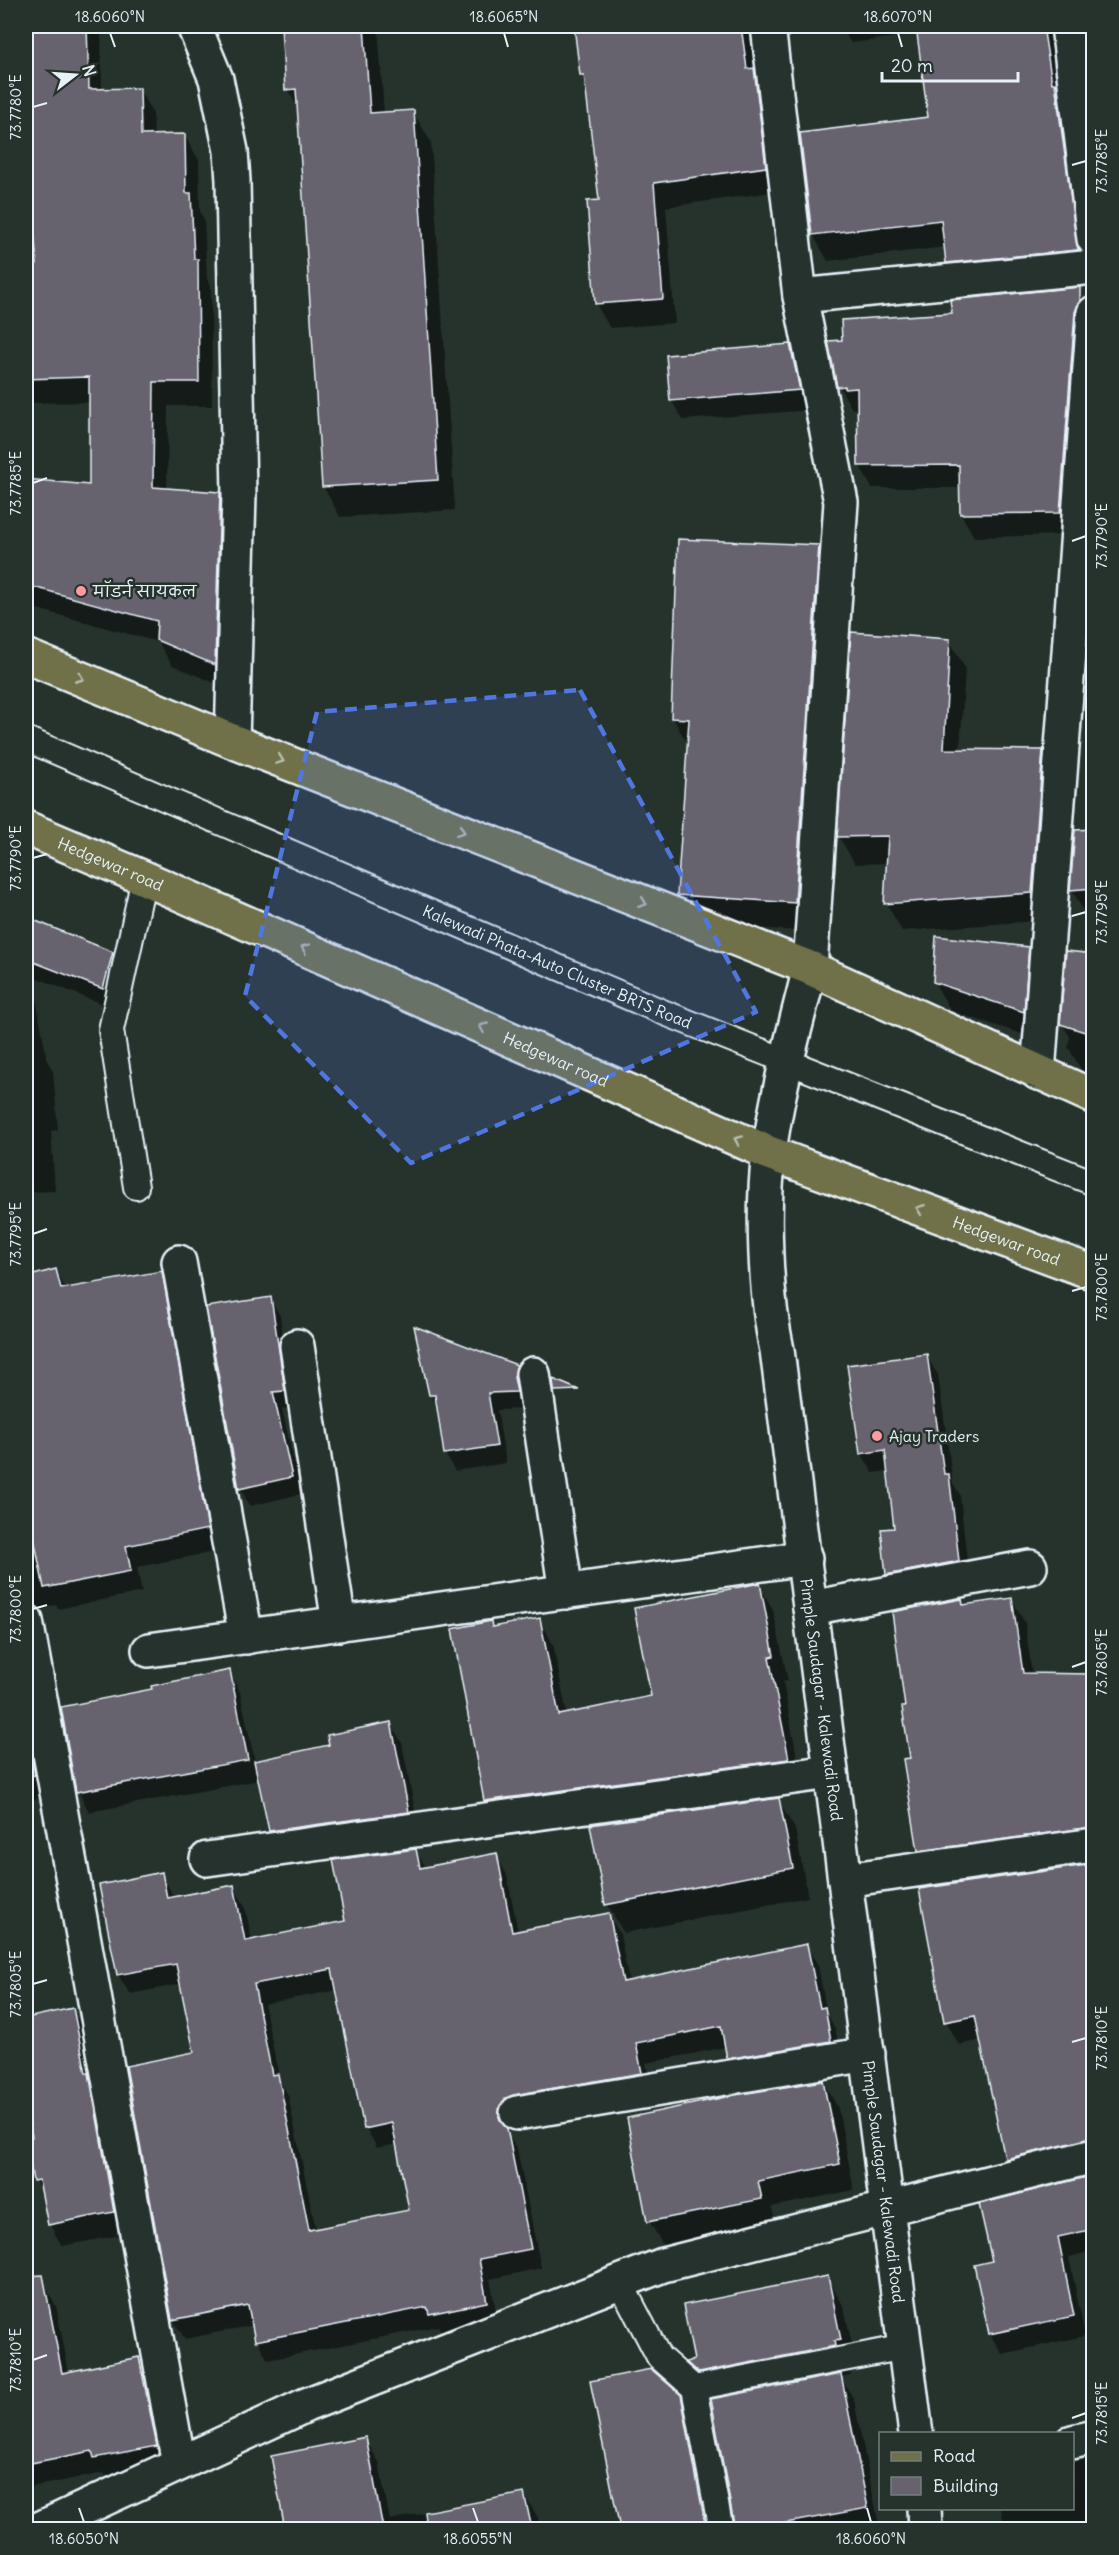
<svg xmlns="http://www.w3.org/2000/svg" width="1119" height="2555" viewBox="0 0 1119 2555" font-family="Delius,'Playpen Sans Deva',sans-serif">
<style>
.shadow{fill:#0007;fill-rule:evenodd}
.building{fill:#66636e;stroke:#e8f1f8;stroke-width:1.5;fill-rule:evenodd}
.lines{fill:none;stroke-linecap:round;stroke-linejoin:round}
.service-casing{stroke:#e8f1f8;stroke-width:28}
.minor-casing{stroke:#e8f1f8;stroke-width:38}
.secondary-casing{stroke:#e8f1f8;stroke-width:38}
.primary-casing{stroke:#e8f1f8;stroke-width:38}
.service{stroke:#26332d;stroke-width:24}
.minor{stroke:#26332d;stroke-width:33}
.secondary{stroke:#26332d;stroke-width:33}
.primary{stroke:#6f714a;stroke-width:33}
.oneway{stroke:#b8beb2}
.marked{fill:#5077e0;fill-opacity:0.2;stroke:#5077e0;stroke-width:4.5;stroke-dasharray:12 8;stroke-linejoin:round}
.ticks{fill:none;stroke:#e8f1f8;stroke-width:2}
.poi-dot{fill:#ff9aa2;stroke:#26332d;stroke-width:2}
.labels{text-anchor:middle;stroke-width:5;stroke-linejoin:round;paint-order:stroke}
.poi-label{font-size:16px;fill:#e8f1f8;stroke:#26332d;text-anchor:start}
.street-label{font-size:16px;fill:#e8f1f8;stroke:#26332d}
.neatline{fill:none;stroke:#e8f1f8;stroke-width:2}
.ticks-label{font-size:15px;text-anchor:middle;fill:#e8f1f8}
</style>
<rect width="100%" height="100%" fill="#26332d"/>
<filter id="ink" filterUnits="userSpaceOnUse"><feTurbulence type="fractalNoise" baseFrequency=".0167" numOctaves="2"/><feDisplacementMap in="SourceGraphic" scale="12" xChannelSelector="R" yChannelSelector="G"/><feConvolveMatrix kernelMatrix="1 2 1 2 8 2 1 2 1" color-interpolation-filters="sRGB"/></filter>
<g filter="url(#ink)">
<g class="shadow">
<polygon points="26,26 101,26 102,90 139,89 153,114 154,136 184,135 199,160 200,212 204,219 207,279 211,285 212,406 168,406 167,489 219,493 234,518 229,689 172,665 158,642 26,606 26,481 91,487 91,402 26,403 26,248 37,250 28,149 26,149"/>
<polygon points="282,26 378,26 384,114 413,112 431,142 455,510 340,517 323,486 299,110 287,89"/>
<polygon points="576,26 751,26 757,76 767,93 779,191 666,207 675,323 610,328 596,304 600,201 586,84 581,75"/>
<polygon points="841,26 1056,26 1090,269 963,289 947,262 946,247 828,261 813,235 801,135 930,119 918,34 851,43"/>
<polygon points="1094,34 1094,68 1089,35"/>
<polygon points="1079,289 1092,312 1089,332 1077,312 1074,312 1088,336 1073,535 974,537 961,514 961,488 872,488 859,465 859,408 852,409 839,386 843,341 954,314"/>
<polygon points="790,346 801,366 810,410 683,420 671,400"/>
<polygon points="818,547 835,576 812,932 695,924 679,895 688,745 673,718"/>
<polygon points="949,640 965,668 960,750 1042,751 1058,779 1048,920 902,931 886,903 888,863 855,864 839,837"/>
<polygon points="1094,831 1094,911 1084,912 1072,890"/>
<polygon points="26,919 112,954 124,974 114,1009 32,976 47,1060 53,1071 58,1130 51,1131 55,1191 26,1192"/>
<polygon points="1028,948 1044,977 1040,1040 951,1011 934,982"/>
<polygon points="1094,956 1094,1077 1085,1076 1068,1047 1070,1037 1062,1024"/>
<polygon points="55,1270 66,1289 161,1272 173,1294 219,1551 137,1567 142,1592 58,1609 56,1605 26,1611 26,1278"/>
<polygon points="270,1299 280,1316 293,1408 282,1409 301,1494 250,1506 240,1488"/>
<polygon points="926,1355 938,1375 953,1483 960,1495 969,1581 899,1594 888,1574 896,1529 889,1471 873,1473 861,1453"/>
<polygon points="516,1367 526,1384 526,1409 497,1410 506,1463 455,1471 445,1454 439,1409 430,1394"/>
<polygon points="759,1585 773,1610 788,1681 783,1682 802,1784 500,1826 486,1801 454,1630 490,1623 494,1628 539,1619 553,1644 567,1715 653,1698"/>
<polygon points="1012,1599 1025,1623 1032,1674 1094,1675 1094,1851 933,1874 920,1850 907,1708 962,1600 965,1606"/>
<polygon points="229,1671 240,1692 255,1762 331,1746 390,1723 402,1743 419,1832 282,1851 270,1831 260,1780 89,1812 78,1791 153,1690"/>
<polygon points="26,1720 36,1738 46,1797 26,1801"/>
<polygon points="778,1800 795,1829 808,1897 624,1933 607,1904"/>
<path d="M415 1850 426 1868 496 1855 507 1875 518 1932 608 1914 620 1934 629 1982 806 1945 818 1965 827 2014 835 2028 842 2061 740 2078 729 2058 726 2047 646 2063 652 2093 510 2127 509 2136 517 2149 541 2268 490 2279 498 2322 442 2333 438 2326 268 2360 257 2340 254 2325 185 2339 173 2320 195 2053 182 1984 130 1994 118 1975 162 1874 174 1898 233 1886 245 1906 252 1941 347 1922ZM338 1990 366 2128 377 2148 397 2144 410 2211 316 2230 288 2095 280 2081 264 2004Z"/>
<polygon points="1094,1866 1094,2163 1020,2182 1007,2159 982,2040 959,2045 946,2021"/>
<polygon points="72,2010 85,2031 126,2234 62,2246 50,2225 44,2196 35,2180 32,2167 26,2168 26,2019"/>
<polygon points="823,2082 838,2108 854,2190 772,2207 776,2225 664,2247 649,2221"/>
<polygon points="1094,2177 1094,2251 1069,2257 1085,2336 1002,2354 990,2334 993,2262"/>
<polygon points="827,2278 844,2307 857,2369 850,2370 851,2375 841,2377 854,2400 880,2530 736,2530 715,2400 704,2391 688,2363 696,2361"/>
<polygon points="44,2284 56,2306 69,2373 138,2359 151,2380 168,2467 107,2479 104,2473 26,2488 26,2288"/>
<polygon points="592,2382 680,2396 694,2421 715,2530 621,2530"/>
<polygon points="365,2438 379,2463 390,2520 524,2494 538,2518 540,2530 287,2530 273,2457"/>
<polygon points="1094,2458 1094,2530 1005,2530 1001,2508 1072,2508 1072,2462"/>
</g>
<g class="building">
<polygon points="26,26 87,26 89,89 140,88 141,135 185,134 186,193 191,193 194,259 198,259 199,382 154,382 153,487 220,492 215,665 156,640 157,621 26,585 26,479 89,485 89,377 26,379 26,264 37,264 26,139"/>
<polygon points="281,26 364,26 370,113 414,110 438,480 322,487 296,89 285,90"/>
<polygon points="574,26 741,26 747,69 754,68 766,167 654,183 663,299 595,304 587,201 599,200 584,75 580,75"/>
<polygon points="916,26 1043,26 1052,83 1055,83 1078,250 946,263 941,220 812,235 800,133 928,117"/>
<polygon points="1080,287 1080,301 1075,312 1060,513 960,514 959,465 858,466 857,388 845,389 845,386 837,387 828,341 842,340 841,320 952,313 950,300"/>
<polygon points="790,344 800,390 670,401 666,355"/>
<polygon points="678,539 819,545 795,903 677,895 689,719 671,718"/>
<polygon points="851,632 950,639 944,749 1043,750 1032,893 884,904 888,836 837,837"/>
<polygon points="1094,829 1094,888 1070,890 1075,830"/>
<polygon points="26,917 113,952 103,989 26,959"/>
<polygon points="936,936 1029,947 1024,1012 933,982"/>
<polygon points="1066,951 1094,954 1094,1035 1060,1024"/>
<polygon points="56,1269 61,1289 162,1271 208,1529 126,1546 131,1571 44,1588 31,1523 26,1524 26,1277"/>
<polygon points="271,1297 285,1391 273,1392 292,1477 239,1489 206,1307"/>
<polygon points="414,1326 517,1365 514,1377 517,1392 488,1393 497,1446 444,1454 435,1395 429,1395"/>
<polygon points="927,1354 944,1474 949,1474 959,1561 886,1575 881,1529 894,1528 885,1450 860,1454 847,1365"/>
<polygon points="553,1379 579,1390 554,1391"/>
<polygon points="760,1583 774,1656 769,1657 789,1759 484,1801 452,1629 491,1621 492,1627 540,1618 559,1715 651,1696 634,1608"/>
<polygon points="1012,1598 1023,1673 1094,1674 1094,1827 918,1851 903,1759 910,1758 902,1707 905,1707 892,1612 962,1599 963,1605"/>
<polygon points="230,1670 248,1760 76,1792 61,1707 152,1689 151,1686"/>
<polygon points="391,1722 409,1812 269,1831 254,1761 329,1745 327,1735"/>
<polygon points="26,1727 35,1775 26,1777"/>
<polygon points="779,1798 793,1868 605,1905 590,1825"/>
<path d="M416 1849 420 1868 497 1853 512 1932 609 1913 623 1982 807 1944 820 2008 825 2007 831 2041 727 2059 721 2026 636 2043 642 2073 514 2095 506 2098 500 2106 499 2117 507 2128 531 2249 479 2259 487 2302 429 2314 427 2307 255 2341 248 2305 172 2320 126 2066 194 2052 176 1964 117 1975 99 1885 162 1872 167 1898 234 1885 245 1941 345 1921 333 1860ZM332 1969 364 2129 392 2123 409 2210 309 2230 278 2074 272 2075 254 1984Z"/>
<polygon points="1094,1864 1094,2138 1005,2159 975,2016 944,2022 919,1889"/>
<polygon points="73,2008 86,2073 89,2073 114,2212 48,2225 39,2180 33,2181 26,2142 26,2138 32,2137 26,2103 26,2018"/>
<polygon points="823,2081 840,2164 758,2181 762,2199 647,2222 627,2118 735,2095"/>
<polygon points="1094,2175 1094,2229 1058,2237 1074,2316 989,2334 974,2265 992,2261 979,2204"/>
<polygon points="43,2275 62,2373 139,2357 157,2446 94,2458 92,2451 26,2464 26,2276"/>
<polygon points="828,2276 841,2340 834,2341 835,2346 698,2373 686,2362 694,2360 683,2305"/>
<polygon points="651,2369 681,2395 706,2529 620,2529 590,2381"/>
<polygon points="841,2374 868,2508 754,2529 735,2529 711,2399"/>
<polygon points="366,2437 383,2529 285,2529 271,2456"/>
<polygon points="524,2493 532,2529 427,2529 425,2512"/>
</g>
<g class="lines">
<defs>
<g id="service">
<path id="s1" d="M26 739 665 1013 1094 1183"/>
<polyline points="136,1187 111,1030 144,878"/>
<polyline points="620,2282 659,2357 694,2388 721,2530"/>
<polyline points="694,2388 905,2347"/>
</g>
<g id="minor">
<polyline points="194,26 216,79 231,151 233,181 239,495 232,741"/>
<polyline points="768,26 800,296"/>
<polyline points="1068,26 1094,239"/>
<polyline points="810,968 841,502 800,296 1094,267"/>
<polyline points="1038,1073 1094,313"/>
<polyline points="179,1262 246,1637"/>
<polyline points="297,1346 339,1624"/>
<polyline points="533,1374 566,1592"/>
<polyline points="810,1608 1030,1567"/>
<polyline points="26,1621 179,2464"/>
<polyline points="149,1650 805,1558"/>
<polyline points="207,1859 830,1772"/>
<polyline points="845,1880 1094,1845"/>
<polyline points="517,2113 868,2054"/>
<polyline points="1072,2442 1094,2437"/>
<polyline points="37,2530 306,2405 663,2265 1094,2156"/>
</g>
<g id="secondary">
<path id="s2" d="M810 968C795 1029 777 1091 769 1153 762 1209 765 1295 777 1350L916 2434"/>
<polyline points="924,2508 925,2530"/>
</g>
<g id="primary">
<polyline points="26,656 232,741 810,968 1094,1097"/>
<path id="s3" d="M26 828 144 878 769 1153 1094 1273"/>
</g>
</defs>
<use href="#service" class="service-casing"/>
<use href="#minor" class="minor-casing"/>
<use href="#secondary" class="secondary-casing"/>
<use href="#primary" class="primary-casing"/>
<use href="#service" class="service"/>
<use href="#minor" class="minor"/>
<use href="#secondary" class="secondary"/>
<use href="#primary" class="primary"/>
</g>
<defs><path id="oneway-chevron" d="M-2-3.5L2.5 0L-2 3.5" fill="none" stroke-width="1.6" stroke-linecap="round" stroke-linejoin="round" transform="scale(1.5)"/></defs>
<g class="oneway">
<use href="#oneway-chevron" transform="translate(80 678) rotate(22)"/>
<use href="#oneway-chevron" transform="translate(280 760) rotate(21)"/>
<use href="#oneway-chevron" transform="translate(461 831) rotate(21)"/>
<use href="#oneway-chevron" transform="translate(643 903) rotate(21)"/>
<use href="#oneway-chevron" transform="translate(305 948) rotate(-156)"/>
<use href="#oneway-chevron" transform="translate(483 1027) rotate(-156)"/>
<use href="#oneway-chevron" transform="translate(738 1140) rotate(-156)"/>
<use href="#oneway-chevron" transform="translate(920 1209) rotate(-160)"/>
</g>
</g>
<path class="marked" d="M580 690 756 1012 411 1163 245 996 317 712Z"/>
<path class="ticks" d="M110 33 115 47M504 33 508 47M898 33 902 47M33 107 47 103M1072 165 1086 161M33 483 47 478M1072 541 1086 536M33 858 47 854M1072 916 1086 912M33 1234 47 1229M1072 1291 1086 1287M33 1609 47 1605M1072 1667 1086 1662M33 1984 47 1980M1072 2042 1086 2038M33 2360 47 2355M1072 2418 1086 2413M79 2508 84 2522M473 2508 478 2522M867 2508 871 2522"/>
<g class="poi-dot">
<circle cx="81" cy="591" r="6"/>
<circle cx="877" cy="1436" r="6"/>
</g>
<g class="labels">
<g class="poi-label">
<text x="93" y="597">मॉडर्न सायकल</text>
<text x="889" y="1442">Ajay Traders</text>
</g>
<g class="street-label">
<text dy="6" stroke="none"><textPath href="#s3" startOffset="92">Hedgewar road</textPath></text>
<text dy="6" stroke="none"><textPath href="#s1" startOffset="578">Kalewadi Phata-Auto Cluster BRTS Road</textPath></text>
<text dy="6" stroke="none"><textPath href="#s3" startOffset="578">Hedgewar road</textPath></text>
<text dy="6" stroke="none"><textPath href="#s3" startOffset="1064">Hedgewar road</textPath></text>
<text dy="6" stroke="none"><textPath href="#s2" startOffset="740">Pimple Saudagar - Kalewadi Road</textPath></text>
<text dy="6" stroke="none"><textPath href="#s2" startOffset="1226">Pimple Saudagar - Kalewadi Road</textPath></text>
</g>
</g>
<rect width="1119" height="2555" fill="none" stroke="#26332d" stroke-width="66"/>
<rect x="879" y="2432" width="195" height="78" fill="#26332d" stroke="#747f7e" stroke-width="1.5"/>
<rect x="891" y="2452" width="30" height="9" fill="#6f714a" stroke="#747f7e" stroke-width="1.5"/>
<text x="933" y="2462" font-size="18" fill="#e8f1f8">Road</text>
<rect x="891" y="2477" width="30" height="18" fill="#66636e" stroke="#747f7e" stroke-width="1.5"/>
<text x="933" y="2492" font-size="18" fill="#e8f1f8">Building</text>
<g transform="translate(75 75) rotate(73)" stroke="#26332d" stroke-width="4.5" paint-order="stroke">
<path d="M0-4.5L10 22L0 15L-10 22Z" fill="#e8f1f8"/>
<text y="-9" font-size="16" font-weight="bold" text-anchor="middle" fill="#e8f1f8">N</text>
</g>
<path d="M882 72v9h136v-9" fill="none" stroke="#e8f1f8" stroke-width="3"/>
<text x="891" y="72" font-size="18" fill="#e8f1f8" stroke="#26332d" stroke-width="4.5" paint-order="stroke">20 m</text>
<rect x="33" y="33" width="1053" height="2489" class="neatline"/>
<g class="ticks-label">
<text x="110" y="22">18.6060°N</text>
<text x="504" y="22">18.6065°N</text>
<text x="898" y="22">18.6070°N</text>
<text transform="translate(16 107) rotate(-90)" y="5">73.7780°E</text>
<text transform="translate(1102 161) rotate(-90)" y="5">73.7785°E</text>
<text transform="translate(16 483) rotate(-90)" y="5">73.7785°E</text>
<text transform="translate(1102 536) rotate(-90)" y="5">73.7790°E</text>
<text transform="translate(16 858) rotate(-90)" y="5">73.7790°E</text>
<text transform="translate(1102 912) rotate(-90)" y="5">73.7795°E</text>
<text transform="translate(16 1234) rotate(-90)" y="5">73.7795°E</text>
<text transform="translate(1102 1287) rotate(-90)" y="5">73.7800°E</text>
<text transform="translate(16 1609) rotate(-90)" y="5">73.7800°E</text>
<text transform="translate(1102 1662) rotate(-90)" y="5">73.7805°E</text>
<text transform="translate(16 1984) rotate(-90)" y="5">73.7805°E</text>
<text transform="translate(1102 2038) rotate(-90)" y="5">73.7810°E</text>
<text transform="translate(16 2360) rotate(-90)" y="5">73.7810°E</text>
<text transform="translate(1102 2413) rotate(-90)" y="5">73.7815°E</text>
<text x="84" y="2544">18.6050°N</text>
<text x="478" y="2544">18.6055°N</text>
<text x="871" y="2544">18.6060°N</text>
</g>
</svg>
